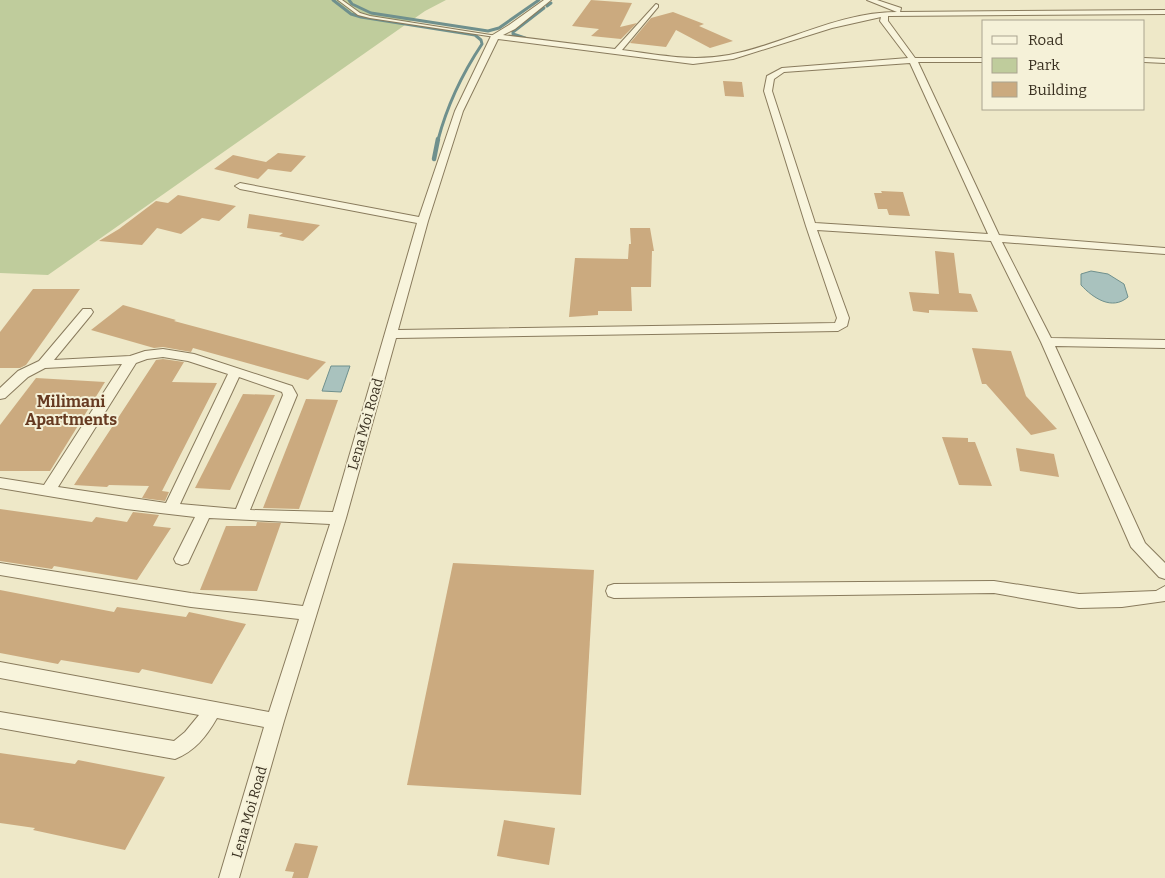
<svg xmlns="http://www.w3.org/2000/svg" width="1165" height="878" viewBox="0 0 1165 878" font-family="Bitter,serif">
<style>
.green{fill:#bfcc9c}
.water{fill:#a9c2be;stroke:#6f908d}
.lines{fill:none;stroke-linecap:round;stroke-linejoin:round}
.stream-far1{stroke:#6f908d;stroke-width:3}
.stream{stroke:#6f908d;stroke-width:4.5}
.building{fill:#cbaa7f}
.service-casing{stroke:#897b5d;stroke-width:2}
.minor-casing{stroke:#897b5d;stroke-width:2}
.service{fill:#f8f4dc;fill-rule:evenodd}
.minor{fill:#f8f4dc;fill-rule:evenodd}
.labels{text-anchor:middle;stroke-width:4;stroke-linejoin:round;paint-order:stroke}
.street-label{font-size:14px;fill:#3a3121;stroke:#f5f1d8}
.quarter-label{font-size:16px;font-weight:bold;fill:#663a21;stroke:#f5f1d8}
</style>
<rect width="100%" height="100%" fill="#eee8c8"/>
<polygon class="green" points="0,0 446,0 425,11 48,275 0,273"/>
<g class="water">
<path d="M1091 271 1108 274 1124 284 1128 297C1112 311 1093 298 1081 285V274Z"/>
<polygon points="331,366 350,366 341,392 322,391"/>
</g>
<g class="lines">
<g class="stream-far1">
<path d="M333 0 351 14 361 17 475 35 481 40 482 44C462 74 447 106 438 140"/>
<polyline points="349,0 352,4 371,13 488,31 499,28 539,0"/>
<polyline points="547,6 551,3"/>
<polyline points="525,38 513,34 513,32 544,8"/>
</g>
<polyline class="stream" points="434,159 438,139"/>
</g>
<g class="building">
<polygon points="591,0 632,3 620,27 637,23 621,39 591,36 599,29 572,26"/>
<polygon points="673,12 704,24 699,26 733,41 710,48 676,30 666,47 630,43 651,18"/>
<polygon points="723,81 742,82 744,97 725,96"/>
<polygon points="278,153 306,156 291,172 268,169 258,179 214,169 233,155 266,162"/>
<polygon points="881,191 903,192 910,216 889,215 887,209 878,209 874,193 882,193"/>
<polygon points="178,195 236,206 219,221 202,218 181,234 157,228 142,245 99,241 119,229 156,201 168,203"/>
<polygon points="249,214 320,225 303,241 279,236 283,233 247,228"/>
<polygon points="630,228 650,228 654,251 652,251 651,287 631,287 632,311 598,311 598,315 569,317 575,258 628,259 629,244 631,244"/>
<polygon points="935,251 954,253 959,293 971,294 978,312 929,310 929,313 913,311 909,292 939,294"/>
<polygon points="33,289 80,289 26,365 20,368 0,368 0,332"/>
<polygon points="123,305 176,320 174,321 326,362 308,380 193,348 191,352 163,347 154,348 91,330"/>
<polygon points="972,348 1011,351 1026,396 1057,429 1031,435 986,384 982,384"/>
<polygon points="163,359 184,362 172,382 217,383 162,491 169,492 165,501 142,498 149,486 109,485 107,487 74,485 156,360"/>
<polygon points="36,378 105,382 50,471 0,471 0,425"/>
<polygon points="243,394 275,395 230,490 195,488"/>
<polygon points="306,399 338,400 299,509 263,508"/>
<polygon points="942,437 968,438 968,442 975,442 992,486 959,485"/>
<polygon points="1016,448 1054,454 1059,477 1020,471"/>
<polygon points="0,509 92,522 96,517 127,522 133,512 159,515 153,526 171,528 137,580 54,566 52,569 0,561"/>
<polygon points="257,522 281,523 257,591 200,590 226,526 256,526"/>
<polygon points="453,563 594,570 581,795 407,785"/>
<polygon points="0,590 114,612 117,607 186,617 189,612 246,624 212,684 142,669 139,673 61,660 58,664 0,653"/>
<polygon points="0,753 75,764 78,760 165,777 125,850 33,830 35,828 0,823"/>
<polygon points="504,820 555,828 549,865 497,856"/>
<polygon points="295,843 318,846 308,878 292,878 294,872 285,871"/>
</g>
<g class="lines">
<defs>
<polygon id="service" points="338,0 342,0 360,13 370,16 497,36 495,37 370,18 358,15"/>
<g id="minor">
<path d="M544 0H551L515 29 503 35 615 49 656 4 658 5V7L622 50C660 55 691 62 729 55 785 44 838 12 897 12L867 0H877L901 8 900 12 1165 10V14L888 16V21L915 58H984V62H918L999 235 1165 248V254L1002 242 1051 338 1165 340V348L1055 346 1145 543 1165 563V579L1159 577 1131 547 1041 342 991 241 817 230 849 318 847 326 838 331 396 338 346 518 284 721 239 878H219L264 727 217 718C206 737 195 751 175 759L0 728V712L174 741 185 732 199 715 0 678V662L269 712 299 619 191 607 0 575V563L191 593 303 606 330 524 209 518 188 563 182 565 176 563 174 559 195 517 126 509 0 488V478L44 485 122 364 45 368 28 377 5 398 0 399V388L18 371 39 361 83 309H91L93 312 91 315 54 360 130 356 145 351 163 349 194 354 292 386 297 395 250 510 333 512 417 223 240 189 235 186 240 183 419 217 455 111 491 36 509 25ZM881 17 880 21 908 58 782 68 767 76 764 91 806 226 837 318 835 323 398 330 428 221 463 111 498 39 693 64 733 59 832 28ZM910 63 988 234 815 223 772 91 774 79 784 72ZM163 357 188 361 228 374 166 503 58 487 136 363 147 359ZM239 377 282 392 283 395 236 509 180 504Z"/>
<polygon points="1144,58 1165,59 1165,63 1144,62"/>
<polygon points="994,581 1079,594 1156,591 1165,586 1165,601 1122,607 1079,608 994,593 614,598 608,596 606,591 608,586 614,584"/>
</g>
</defs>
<use href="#service" class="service-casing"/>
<use href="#minor" class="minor-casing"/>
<use href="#service" class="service"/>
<use href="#minor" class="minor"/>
</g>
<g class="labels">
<g class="street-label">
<text transform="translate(365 424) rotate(-74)" y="5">Lena Moi Road</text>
<text transform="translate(249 812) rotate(-74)" y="5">Lena Moi Road</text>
</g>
<g class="quarter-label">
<text x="71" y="407">Milimani<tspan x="71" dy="18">Apartments</tspan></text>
</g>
</g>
<rect x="982" y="20" width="162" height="90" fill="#f5f1d8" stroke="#aaa48f"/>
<rect x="992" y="36" width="25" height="8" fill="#f8f4dc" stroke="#aaa48f"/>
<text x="1028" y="45" font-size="15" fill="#3a3121">Road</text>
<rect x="992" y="58" width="25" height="15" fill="#bfcc9c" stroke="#aaa48f"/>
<text x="1028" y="70" font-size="15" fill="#3a3121">Park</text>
<rect x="992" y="82" width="25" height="15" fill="#cbaa7f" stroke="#aaa48f"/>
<text x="1028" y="95" font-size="15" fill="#3a3121">Building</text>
</svg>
